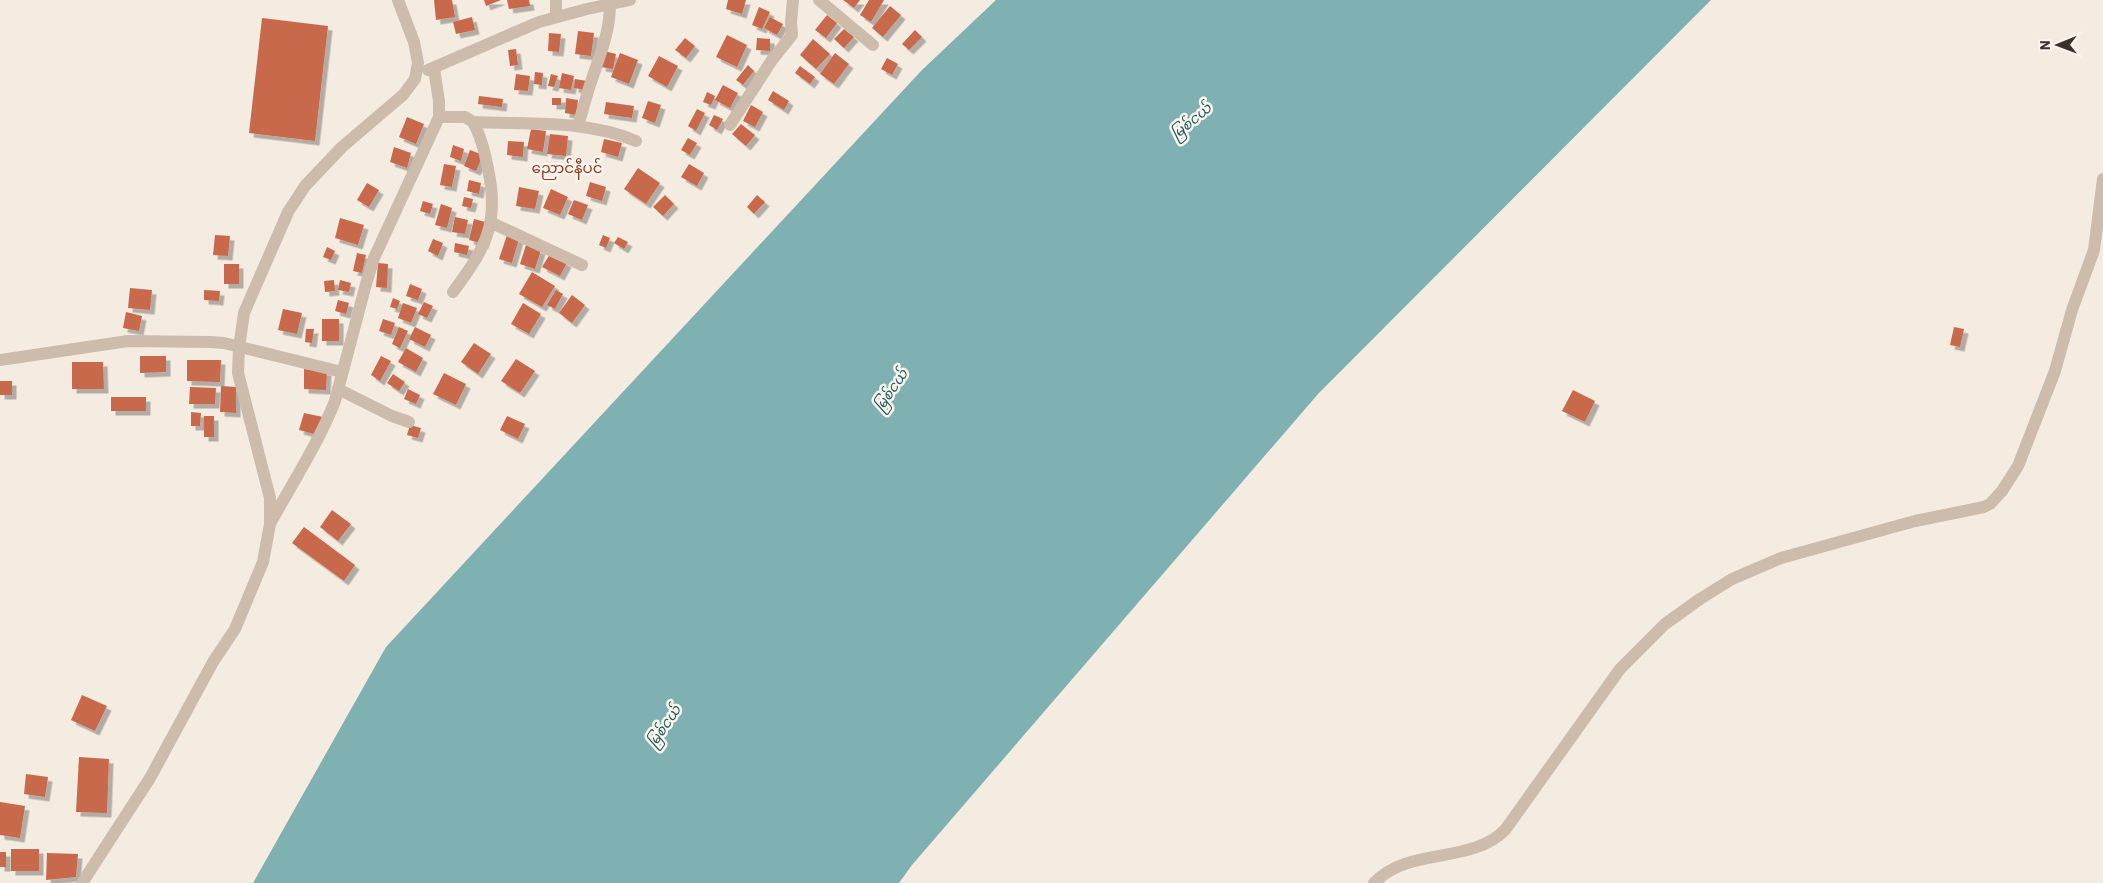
<svg xmlns="http://www.w3.org/2000/svg" width="2103" height="883" viewBox="0 0 2103 883" font-family="'IBM Plex Sans','Noto Sans Myanmar',sans-serif">
<style>
.water{fill:#7fb0b2}
.building{fill:#c8694b;filter:url(#shadow)}
.lines{fill:none;stroke-linecap:round;stroke-linejoin:round}
.minor{stroke:#cdbbac;stroke-width:12}
.labels{text-anchor:middle;stroke-width:5;stroke-linejoin:round;paint-order:stroke}
.water-label{font-size:14px;font-style:italic;fill:#1f5a5e;stroke:#fbf5ee}
.quarter-label{font-size:15px;fill:#8c3b22;stroke:#fbf5ee}
</style>
<defs>
<filter id="shadow"><feDropShadow dx="4.5" dy="4.5" stdDeviation="0" flood-color="#0004"/></filter>
</defs>
<rect width="100%" height="100%" fill="#f4ebe1"/>
<polygon class="water" points="996,0 1711,0 1318,394 912,865 899,883 253,883 386,647 921,71"/>
<g class="building">
<polygon points="434,0 452,0 455,17 436,20"/>
<polygon points="484,0 501,0 486,6"/>
<polygon points="507,0 529,0 530,6 509,9"/>
<polygon points="728,0 746,0 742,14 726,9"/>
<polygon points="843,0 860,0 854,8"/>
<polygon points="869,0 884,0 871,22 860,15"/>
<polygon points="890,6 901,15 883,37 872,28"/>
<polygon points="759,7 770,12 762,29 752,25"/>
<polygon points="827,15 837,23 826,38 815,30"/>
<polygon points="472,17 475,30 456,34 453,22"/>
<polygon points="770,17 783,24 777,35 764,28"/>
<polygon points="262,18 328,26 315,141 249,133"/>
<polygon points="844,29 854,37 844,48 834,39"/>
<polygon points="915,30 922,37 909,50 902,44"/>
<polygon points="578,31 594,33 591,56 575,54"/>
<polygon points="549,33 561,34 559,52 548,51"/>
<polygon points="727,35 747,45 737,67 716,57"/>
<polygon points="685,38 695,46 686,58 675,50"/>
<polygon points="757,38 770,39 770,51 756,50"/>
<polygon points="813,39 830,54 816,69 800,55"/>
<polygon points="516,49 518,65 510,66 508,50"/>
<polygon points="604,51 616,54 613,69 601,67"/>
<polygon points="620,53 638,60 629,84 611,77"/>
<polygon points="835,53 849,64 834,84 820,74"/>
<polygon points="659,56 678,66 667,87 648,76"/>
<polygon points="887,58 898,64 892,75 881,69"/>
<polygon points="748,65 754,71 743,85 736,80"/>
<polygon points="800,66 815,77 810,84 795,73"/>
<polygon points="535,72 543,73 542,85 534,84"/>
<polygon points="562,73 574,76 571,90 559,88"/>
<polygon points="516,74 530,76 528,91 514,90"/>
<polygon points="551,74 558,76 554,87 548,86"/>
<polygon points="575,79 587,81 586,90 574,88"/>
<polygon points="723,85 738,93 730,108 715,100"/>
<polygon points="773,91 789,101 784,110 768,100"/>
<polygon points="707,92 715,96 711,105 703,102"/>
<polygon points="479,96 503,99 502,107 478,104"/>
<rect x="552" y="98" width="9" height="7"/>
<polygon points="566,98 578,100 576,115 565,113"/>
<polygon points="648,101 661,105 655,123 642,118"/>
<polygon points="606,102 634,106 632,118 604,114"/>
<polygon points="751,105 763,112 755,127 743,121"/>
<polygon points="697,109 705,113 696,131 688,126"/>
<polygon points="714,115 723,119 717,130 709,125"/>
<polygon points="407,117 424,124 416,144 399,137"/>
<polygon points="741,124 755,135 746,146 732,134"/>
<polygon points="531,129 546,131 543,152 527,149"/>
<polygon points="550,134 568,136 566,156 547,154"/>
<polygon points="688,138 697,143 690,155 681,150"/>
<polygon points="604,139 622,143 618,157 601,152"/>
<polygon points="508,141 524,142 523,157 507,155"/>
<polygon points="453,145 464,149 461,161 450,157"/>
<polygon points="394,147 411,153 407,168 390,162"/>
<polygon points="470,150 483,155 476,171 464,166"/>
<polygon points="444,164 456,166 452,187 440,185"/>
<polygon points="689,164 704,173 697,186 681,177"/>
<polygon points="638,168 660,183 646,204 624,189"/>
<polygon points="469,180 481,183 479,194 467,191"/>
<polygon points="590,182 606,187 602,201 586,196"/>
<polygon points="367,183 379,190 369,207 357,200"/>
<polygon points="519,187 539,191 535,209 516,206"/>
<polygon points="551,189 568,197 560,215 543,208"/>
<polygon points="665,195 674,204 663,216 653,207"/>
<polygon points="757,195 765,202 754,214 747,207"/>
<polygon points="464,197 473,199 471,208 462,206"/>
<polygon points="574,200 588,205 582,220 568,214"/>
<polygon points="423,201 433,204 430,214 420,211"/>
<polygon points="441,204 452,208 447,228 435,225"/>
<polygon points="455,217 468,220 465,234 452,232"/>
<polygon points="340,218 364,225 358,245 335,238"/>
<polygon points="474,219 489,223 484,244 469,240"/>
<polygon points="215,235 230,236 228,256 213,255"/>
<polygon points="507,235 519,239 512,263 499,259"/>
<polygon points="603,235 610,238 606,248 599,245"/>
<polygon points="618,237 628,242 624,249 614,243"/>
<polygon points="433,239 443,243 438,256 428,251"/>
<polygon points="455,243 469,246 467,255 454,252"/>
<polygon points="526,245 541,250 535,269 520,264"/>
<polygon points="327,247 335,251 331,260 323,257"/>
<polygon points="357,253 366,255 362,273 353,271"/>
<polygon points="550,254 567,263 560,276 542,267"/>
<polygon points="378,263 388,264 387,288 376,287"/>
<rect x="224" y="264" width="15" height="20"/>
<polygon points="532,272 555,286 542,307 519,294"/>
<polygon points="334,280 335,291 325,292 324,281"/>
<polygon points="340,280 351,283 349,292 338,290"/>
<polygon points="410,284 422,289 418,300 406,296"/>
<polygon points="130,288 152,290 150,310 128,308"/>
<polygon points="204,290 220,291 219,301 204,300"/>
<polygon points="556,290 563,294 555,309 547,305"/>
<polygon points="572,295 585,305 572,323 559,313"/>
<polygon points="393,298 400,301 397,309 390,307"/>
<polygon points="338,300 349,303 346,314 335,311"/>
<polygon points="424,302 433,306 427,318 418,314"/>
<polygon points="403,303 417,308 411,323 398,318"/>
<polygon points="523,303 541,314 529,334 511,324"/>
<polygon points="283,309 302,313 297,334 278,330"/>
<polygon points="126,312 142,316 139,331 123,328"/>
<rect x="322" y="319" width="17" height="22"/>
<polygon points="383,319 395,323 391,335 379,331"/>
<polygon points="399,327 408,331 400,348 392,344"/>
<polygon points="415,327 431,335 425,347 409,339"/>
<polygon points="1954,327 1964,329 1960,347 1950,345"/>
<polygon points="306,329 314,329 312,343 305,342"/>
<polygon points="474,343 491,354 478,374 461,362"/>
<polygon points="406,348 423,358 416,372 398,362"/>
<polygon points="140,356 166,356 166,372 140,373"/>
<polygon points="381,356 391,361 380,381 371,375"/>
<polygon points="516,359 535,371 520,393 501,381"/>
<polygon points="187,360 221,360 220,382 187,381"/>
<polygon points="72,362 103,362 104,389 72,389"/>
<polygon points="304,369 327,371 326,390 304,389"/>
<polygon points="444,373 466,384 456,405 433,394"/>
<polygon points="393,374 405,382 399,391 387,383"/>
<rect x="0" y="381" width="12" height="14"/>
<polygon points="221,386 236,387 236,413 220,412"/>
<polygon points="190,387 216,388 215,404 189,404"/>
<polygon points="408,389 420,395 416,404 404,399"/>
<polygon points="1573,390 1595,401 1585,422 1562,411"/>
<rect x="111" y="397" width="35" height="14"/>
<polygon points="191,412 201,413 200,426 191,426"/>
<polygon points="304,413 323,417 318,435 299,430"/>
<rect x="204" y="416" width="10" height="21"/>
<polygon points="507,416 525,424 518,439 500,430"/>
<polygon points="410,425 421,428 418,438 407,435"/>
<polygon points="332,510 351,524 338,541 320,527"/>
<polygon points="304,527 355,565 344,581 292,543"/>
<polygon points="82,695 107,706 95,731 71,720"/>
<polygon points="79,757 109,759 107,813 76,812"/>
<polygon points="26,774 48,777 45,797 24,794"/>
<polygon points="0,802 25,806 20,838 0,835"/>
<rect x="11" y="849" width="28" height="22"/>
<rect x="0" y="852" width="6" height="15"/>
<polygon points="47,853 78,854 76,877 46,880"/>
</g>
<g class="lines">
<g class="minor">
<polyline points="556,0 556,17"/>
<polyline points="819,0 873,45"/>
<polyline points="428,70 539,22 587,9 630,0"/>
<path d="M439 117H465L473 122C529 125 583 119 636 141"/>
<polyline points="730,125 772,60 792,35 791,22 793,0"/>
<path d="M578 126C583 109 587 93 593 76 601 52 610 31 610 4"/>
<polyline points="492,223 582,265"/>
<path d="M453 292C485 249 500 224 488 169 485 153 481 136 473 122"/>
<polyline points="0,360 128,341 210,342 224,343 342,372"/>
<polyline points="338,389 392,416 409,422"/>
<path d="M271 522C293 482 318 444 335 401L366 284 374 258 439 117V101L434 69"/>
<polyline points="82,883 150,778 213,662 235,629 263,562 270,524 270,498 238,373 239,348 244,313 288,212 305,186 342,147 403,95 415,79 418,63 414,42 398,0"/>
<path d="M1374 883C1409 846 1470 865 1505 830L1620 669 1665 624 1700 599 1732 579 1781 558 1915 521 1984 507 1990 504 2002 491 2018 466 2055 371 2072 310 2094 250 2103 179"/>
</g>
</g>
<g class="labels">
<g class="water-label">
<text transform="translate(1191 121) rotate(-40)" y="5">မြစ်ငယ်</text>
<text transform="translate(891 390) rotate(-56)" y="5">မြစ်ငယ်</text>
<text transform="translate(664 726) rotate(-56)" y="5">မြစ်ငယ်</text>
</g>
<g class="quarter-label">
<text x="567" y="173">ညောင်နီပင်</text>
</g>
</g>
<g transform="translate(2058 45) rotate(269)" stroke="#fbf5ee" stroke-width="4" paint-order="stroke">
<path d="M0-4L9 19L0 12L-9 19Z" fill="#3b302b"/>
<text y="-8" font-size="14" font-weight="bold" text-anchor="middle" fill="#3b302b">N</text>
</g>
</svg>
